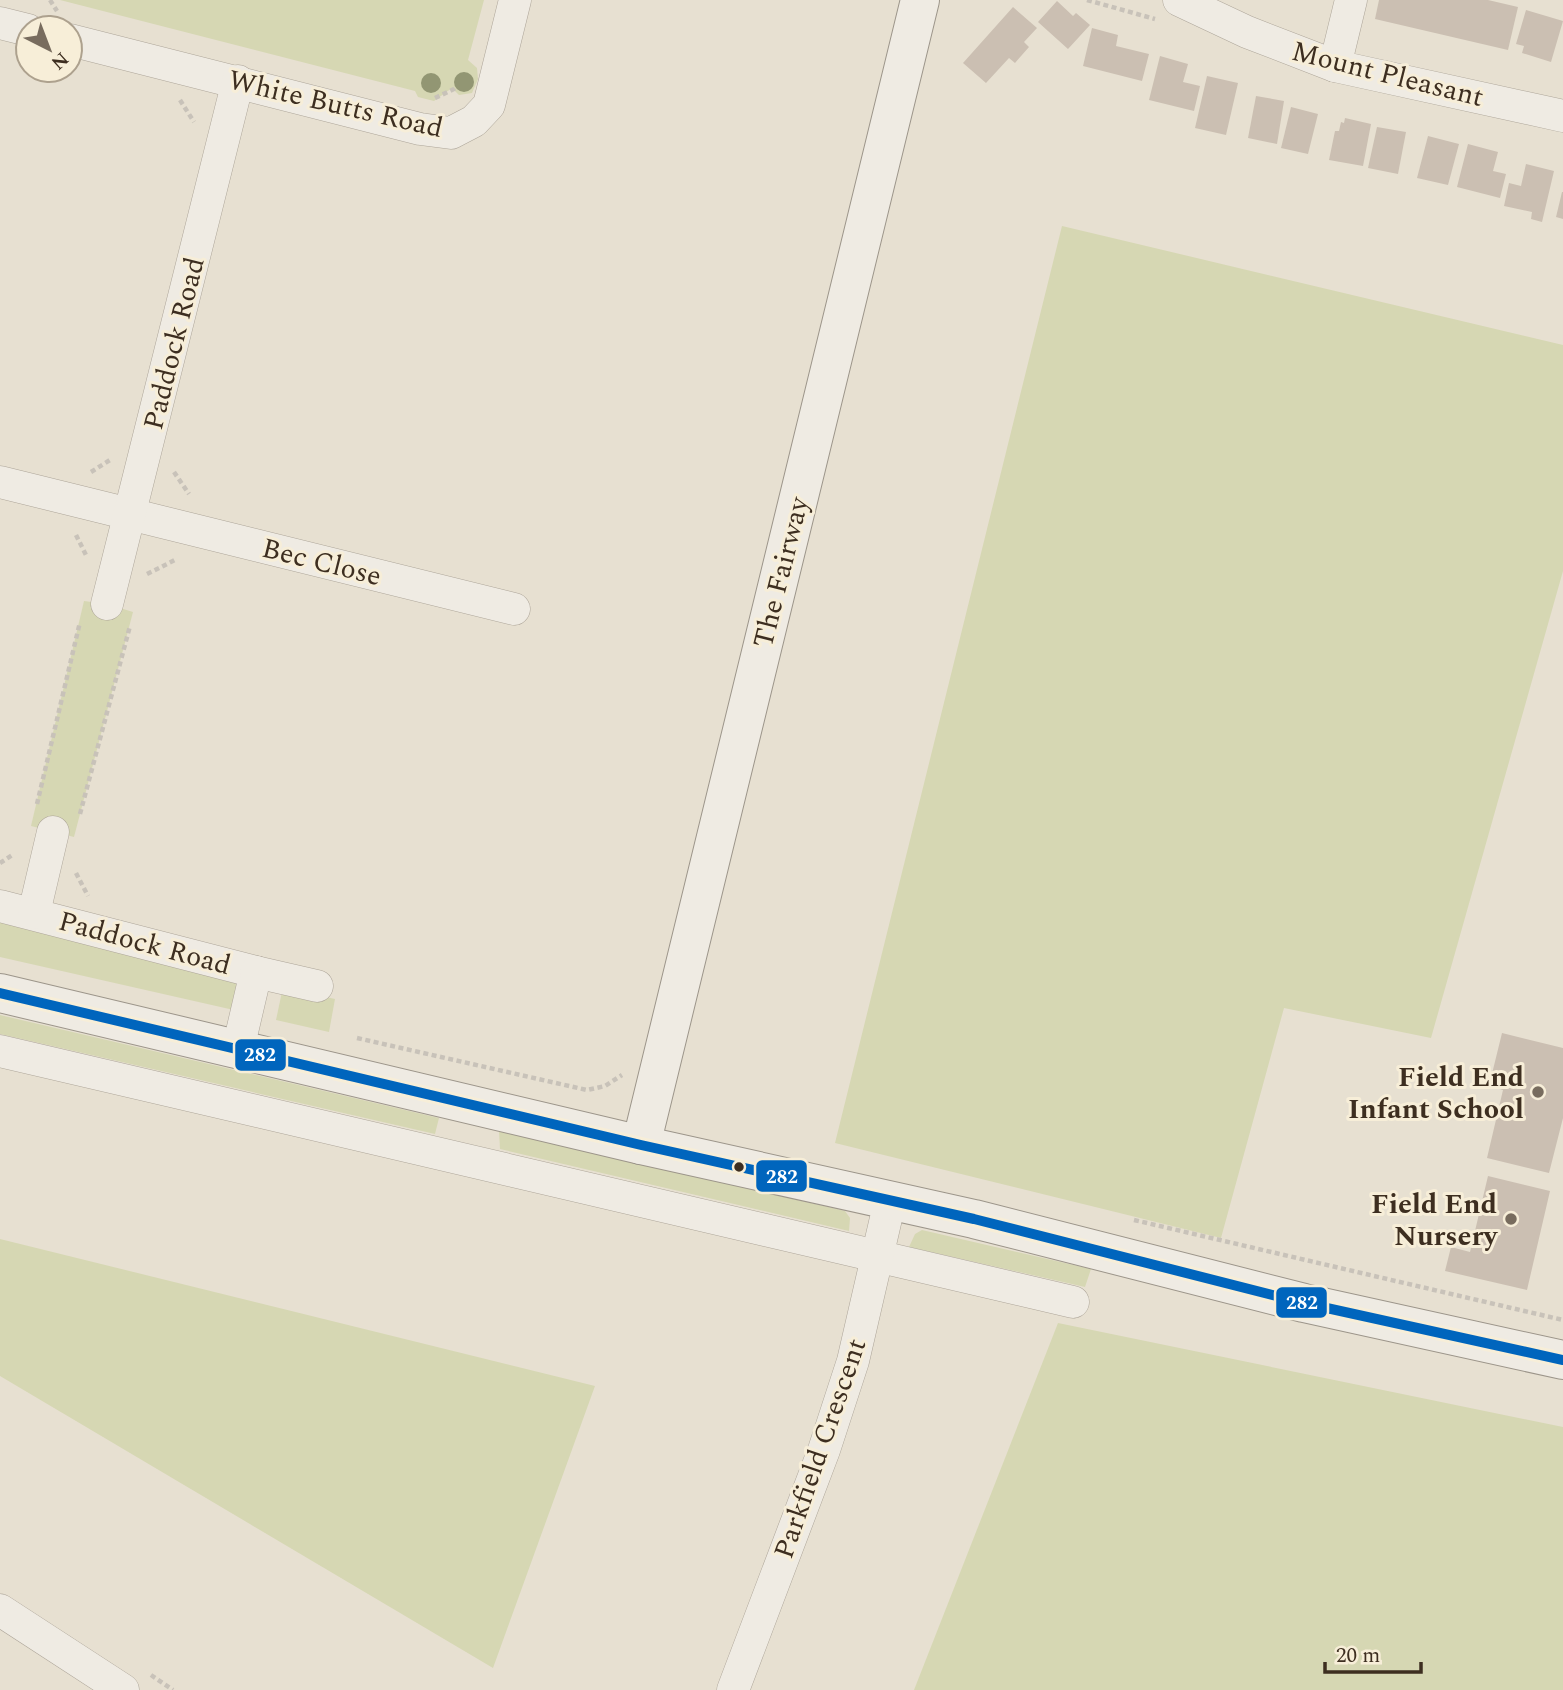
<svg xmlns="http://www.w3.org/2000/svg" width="1563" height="1690" viewBox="0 0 1563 1690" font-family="Spectral,serif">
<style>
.green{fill:#d6d7b3}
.building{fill:#cbbfb2}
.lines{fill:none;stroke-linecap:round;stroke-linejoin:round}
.street-casing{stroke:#ada599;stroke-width:33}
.secondary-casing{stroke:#9c958a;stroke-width:40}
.path{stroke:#c8c2b9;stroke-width:4.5;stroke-dasharray:5 3.5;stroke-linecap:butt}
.street{stroke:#efebe3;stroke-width:32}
.secondary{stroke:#efebe3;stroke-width:38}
.bus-1-casing{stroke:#f7eed8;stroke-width:16}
.bus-1{stroke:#0065bd;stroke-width:10}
.tree{fill:#929673}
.poi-dot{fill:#786c5e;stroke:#f7eed8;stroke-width:2.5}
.bus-dot{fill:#3d2e20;stroke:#f7eed8;stroke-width:2.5}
.labels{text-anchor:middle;stroke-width:6;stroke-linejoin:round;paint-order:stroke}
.street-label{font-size:28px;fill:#3d2e20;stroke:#f7eed8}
.poi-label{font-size:28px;font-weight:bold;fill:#3d2e20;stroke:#f7eed8;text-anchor:end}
.line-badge{stroke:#f7eed8;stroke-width:2.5}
.badge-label{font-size:19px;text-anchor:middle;font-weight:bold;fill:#fff}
</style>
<rect width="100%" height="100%" fill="#e7e0d1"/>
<g class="green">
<polygon points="60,0 484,0 468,60 477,68 478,79 472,93 459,95 452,88 434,101 418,97 415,91"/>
<polygon points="1062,226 1563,345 1563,571 1431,1038 1284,1008 1221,1238 835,1143"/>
<polygon points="84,601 107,604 133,612 74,837 31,826"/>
<polygon points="0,906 256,972 247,1013 0,957"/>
<polygon points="283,987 335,999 329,1032 276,1020"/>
<polygon points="0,1015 439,1118 435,1134 0,1034"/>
<polygon points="499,1131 845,1211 850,1218 849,1231 500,1149"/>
<polygon points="922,1230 1091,1269 1085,1287 909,1247 915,1234"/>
<polygon points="0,1239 595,1386 493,1668 0,1376"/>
<polygon points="1058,1323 1563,1427 1563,1690 914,1690"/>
</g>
<g class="building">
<polygon points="1379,0 1488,0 1518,7 1508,50 1375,19"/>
<polygon points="1057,1 1073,16 1076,13 1090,25 1068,49 1038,22"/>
<polygon points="1013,7 1037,28 1024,42 1029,47 1015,63 1009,58 986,83 963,63"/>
<polygon points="1526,10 1563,21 1551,62 1522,53 1524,46 1516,44"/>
<polygon points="1092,28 1118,35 1116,46 1149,54 1142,81 1083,66"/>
<polygon points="1160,56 1188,64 1183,82 1200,86 1194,111 1149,100"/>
<polygon points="1207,76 1238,83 1226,135 1195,128"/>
<polygon points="1256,96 1284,101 1277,144 1248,138"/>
<polygon points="1291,107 1318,114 1308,154 1281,148"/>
<polygon points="1345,118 1371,124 1363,166 1329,160 1335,131 1339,131 1341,122 1344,123"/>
<polygon points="1377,127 1406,132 1398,174 1368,168"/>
<polygon points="1428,136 1459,144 1448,185 1417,178"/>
<polygon points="1468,144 1498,152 1493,171 1506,174 1500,198 1457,187"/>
<polygon points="1526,164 1554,171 1542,222 1531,219 1532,212 1504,206 1509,183 1521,186"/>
<polygon points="1562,192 1563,192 1563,219 1556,217"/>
<polygon points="1502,1033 1563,1048 1563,1118 1549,1173 1487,1158 1503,1090 1489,1086"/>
<polygon points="1488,1176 1550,1191 1527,1290 1445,1271 1451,1247 1470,1252"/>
</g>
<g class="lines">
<defs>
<g id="street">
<polyline points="1179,0 1247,32 1335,66 1563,116"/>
<polyline points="0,23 28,30"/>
<polyline points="70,40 420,129 451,133 474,121 489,105 515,0"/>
<polyline points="1335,66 1351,0"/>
<polyline points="0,482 514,609"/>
<polyline points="107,604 238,81"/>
<polyline points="0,906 256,972 238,1049"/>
<polyline points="34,913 53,832"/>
<polyline points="256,972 317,986"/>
<polyline points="0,1051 1073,1302"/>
<polyline points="0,1610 123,1690"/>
<polyline points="733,1690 824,1450 853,1361 890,1201"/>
</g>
<g id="secondary">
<polyline points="0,993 641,1145 974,1219 1304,1303 1563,1360"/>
<polyline points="641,1145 920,0"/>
</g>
</defs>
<use href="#street" class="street-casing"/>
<use href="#secondary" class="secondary-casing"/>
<g class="path">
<polyline points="50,0 57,11"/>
<polyline points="1087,0 1155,19"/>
<polyline points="435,98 454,89 460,83"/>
<polyline points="180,100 194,122"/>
<polyline points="91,472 110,460"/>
<polyline points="174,472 189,494"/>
<polyline points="76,535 86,555"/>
<polyline points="147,574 177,559"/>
<polyline points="37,804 80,622"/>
<polyline points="80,814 130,626"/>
<polyline points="0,863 14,854"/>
<polyline points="76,873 88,896"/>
<polyline points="357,1038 587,1090 605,1086 622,1075"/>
<polyline points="1134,1220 1563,1320"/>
<polyline points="151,1675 173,1690"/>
</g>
<use href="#street" class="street"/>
<use href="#secondary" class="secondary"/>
<defs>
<polyline id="bus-1" points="0,993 641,1145 974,1219 1304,1303 1563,1360"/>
</defs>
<use href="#bus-1" class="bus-1-casing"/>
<use href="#bus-1" class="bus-1"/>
</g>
<g class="tree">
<circle cx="464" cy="82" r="10"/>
<circle cx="431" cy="83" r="10"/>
</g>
<g class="poi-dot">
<circle cx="1538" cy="1092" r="7"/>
<circle cx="1511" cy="1219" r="7"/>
</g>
<circle class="bus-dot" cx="739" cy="1167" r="6"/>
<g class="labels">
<g class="street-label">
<text transform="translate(1388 73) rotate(14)" y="10">Mount Pleasant</text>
<text transform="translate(336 103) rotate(13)" y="10">White Butts Road</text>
<text transform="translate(173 343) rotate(-76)" y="10">Paddock Road</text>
<text transform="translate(322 561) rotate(14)" y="10">Bec Close</text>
<text transform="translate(780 572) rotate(-76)" y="10">The Fairway</text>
<text transform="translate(145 942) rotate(15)" y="10">Paddock Road</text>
<text transform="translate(819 1448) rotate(-71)" y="10">Parkfield Crescent</text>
</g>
<g class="poi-label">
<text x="1524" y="1086">Field End<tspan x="1524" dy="32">Infant School</tspan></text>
<text x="1497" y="1213">Field End<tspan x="1497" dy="32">Nursery</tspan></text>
</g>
</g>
<g class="line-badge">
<rect x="234" y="1038" width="53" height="34" rx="7" fill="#0065bd"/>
<rect x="755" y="1159" width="53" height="34" rx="7" fill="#0065bd"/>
<rect x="1275" y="1286" width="53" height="33" rx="7" fill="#0065bd"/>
</g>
<g class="badge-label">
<text x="260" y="1061">282</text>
<text x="782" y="1183">282</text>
<text x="1302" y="1309">282</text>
</g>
<g transform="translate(49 49) rotate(138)"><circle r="33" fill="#f7eed8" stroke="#ada18e" stroke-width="2"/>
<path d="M0-5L12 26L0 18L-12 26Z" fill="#786c5e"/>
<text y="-10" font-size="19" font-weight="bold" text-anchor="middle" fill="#3d2e20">N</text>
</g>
<path d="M1325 1662v10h96v-10" fill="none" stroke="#3d2e20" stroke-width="3.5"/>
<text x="1336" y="1662" font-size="21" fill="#3d2e20" stroke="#f7eed8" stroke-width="5" paint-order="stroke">20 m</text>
</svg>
